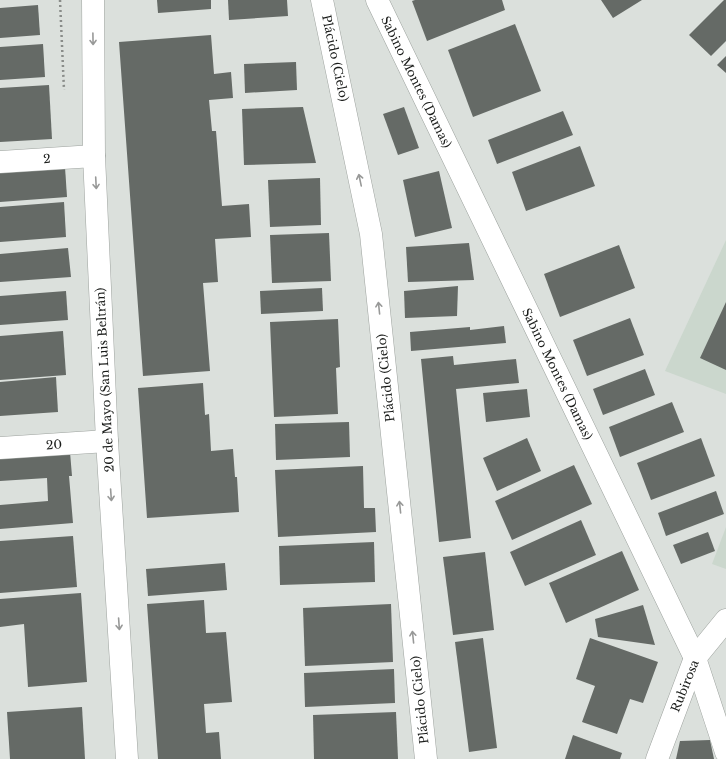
<svg xmlns="http://www.w3.org/2000/svg" width="726" height="759" viewBox="0 0 726 759" font-family="'Libre Baskerville',serif">
<style>
.built{fill:#cbd7cd}
.building{fill:#656a66}
.lines{fill:none;stroke-linecap:round;stroke-linejoin:round}
.minor-casing{stroke:#9da29e;stroke-width:23}
.major-casing{stroke:#9da29e;stroke-width:23}
.path{stroke:#898c89;stroke-width:2.5;stroke-dasharray:2 3;stroke-linecap:butt}
.minor{stroke:#fff;stroke-width:22}
.major{stroke:#fff;stroke-width:22}
.oneway{stroke:#989998}
.labels{text-anchor:middle;stroke-width:3;stroke-linejoin:round;paint-order:stroke}
.street-label{font-size:12px;fill:#1a1c1a;stroke:#fff}
</style>
<rect width="100%" height="100%" fill="#dbe0dc"/>
<g class="built">
<polygon points="726,240 726,394 665,371"/>
<polygon points="726,527 726,569 712,564"/>
</g>
<g class="building">
<polygon points="157,0 211,0 211,9 158,13"/>
<polygon points="228,0 287,0 288,16 229,20"/>
<polygon points="415,0 502,0 505,10 427,41 412,1"/>
<polygon points="601,0 642,0 613,18"/>
<polygon points="724,0 726,0 726,41 711,56 689,35"/>
<polygon points="38,5 40,35 0,38 0,8"/>
<polygon points="515,24 541,91 473,117 448,50"/>
<polygon points="211,35 214,74 231,72 233,98 209,100 212,131 216,131 222,206 249,204 251,237 215,239 218,282 203,283 210,371 143,376 119,42"/>
<polygon points="43,44 45,77 0,80 0,47"/>
<polygon points="726,56 726,73 717,65"/>
<polygon points="296,62 297,90 245,93 244,64"/>
<polygon points="49,85 52,139 0,142 0,88"/>
<polygon points="303,107 316,163 244,165 242,109"/>
<polygon points="404,107 419,148 398,155 383,114"/>
<polygon points="563,111 573,135 497,164 488,140"/>
<polygon points="580,146 595,186 526,211 512,172"/>
<polygon points="65,167 67,197 0,202 0,172"/>
<polygon points="439,171 452,228 415,237 403,180"/>
<polygon points="320,178 321,225 270,227 268,180"/>
<polygon points="64,202 66,237 0,242 0,207"/>
<polygon points="329,233 331,281 272,283 270,235"/>
<polygon points="469,243 474,280 408,282 406,247"/>
<polygon points="619,245 635,288 560,317 544,274"/>
<polygon points="68,248 71,277 0,282 0,254"/>
<polygon points="458,286 457,316 405,318 404,291"/>
<polygon points="322,288 323,311 261,314 260,291"/>
<polygon points="66,291 68,320 0,325 0,296"/>
<polygon points="726,302 726,370 700,358"/>
<polygon points="630,318 644,355 587,376 573,340"/>
<polygon points="338,319 340,367 336,368 338,414 274,417 270,322"/>
<polygon points="504,326 506,343 411,351 410,332 470,327 470,330"/>
<polygon points="63,331 66,375 0,380 0,336"/>
<polygon points="453,356 454,365 516,359 519,383 456,389 471,538 439,542 421,359"/>
<polygon points="645,369 655,395 603,415 593,389"/>
<polygon points="56,377 58,412 0,416 0,382"/>
<polygon points="203,383 205,415 209,414 211,451 233,449 235,477 237,477 239,512 147,518 138,388"/>
<polygon points="527,389 530,417 486,422 483,393"/>
<polygon points="672,402 684,432 620,457 609,427"/>
<polygon points="349,422 350,457 276,460 275,424"/>
<polygon points="527,438 541,471 497,491 483,458"/>
<polygon points="701,438 715,476 651,500 637,463"/>
<polygon points="70,452 72,476 69,476 73,523 0,529 0,505 48,501 47,478 0,481 0,457"/>
<polygon points="574,465 592,504 512,540 495,501"/>
<polygon points="363,466 364,508 375,508 376,532 278,537 275,470"/>
<polygon points="716,491 724,514 666,536 658,513"/>
<polygon points="581,520 596,555 525,586 510,552"/>
<polygon points="708,532 715,551 681,564 673,545"/>
<polygon points="73,536 77,587 0,593 0,541"/>
<polygon points="374,542 375,582 280,585 279,546"/>
<polygon points="622,551 639,590 566,623 549,583"/>
<polygon points="485,552 494,630 453,635 443,557"/>
<polygon points="225,563 227,590 148,596 146,569"/>
<polygon points="81,593 87,682 28,687 24,624 0,627 0,599"/>
<polygon points="204,600 206,633 226,632 232,702 204,704 206,733 219,732 221,759 158,759 147,604"/>
<polygon points="391,604 393,662 305,666 303,608"/>
<polygon points="643,605 655,645 598,637 595,619"/>
<polygon points="483,638 497,748 469,752 455,642"/>
<polygon points="590,638 658,662 643,703 630,699 617,734 582,722 595,686 576,679"/>
<polygon points="394,669 395,703 305,707 304,673"/>
<polygon points="82,707 85,759 10,759 7,712"/>
<polygon points="396,712 398,759 314,759 313,715"/>
<polygon points="573,735 622,753 620,759 565,759"/>
<polygon points="710,740 714,759 676,759 680,741"/>
</g>
<g class="lines">
<defs>
<g id="minor">
<polyline points="322,0 371,234 426,759"/>
<polyline points="377,0 695,658 726,752"/>
<polyline points="0,162 94,156"/>
<polyline points="0,448 107,441"/>
<polyline points="657,759 695,658 726,620"/>
</g>
<polyline id="major" points="93,0 94,156 107,441 127,759"/>
</defs>
<use href="#minor" class="minor-casing"/>
<use href="#major" class="major-casing"/>
<polyline class="path" points="60,0 64,90"/>
<use href="#minor" class="minor"/>
<use href="#major" class="major"/>
</g>
<defs><path id="oneway-shaft" d="M-6 0H5M1.5-3L5.5 0L1.5 3" fill="none" stroke-width="1.6" stroke-linecap="round" stroke-linejoin="round"/></defs>
<g class="oneway">
<use href="#oneway-shaft" transform="translate(93 39) rotate(89)"/>
<use href="#oneway-shaft" transform="translate(360 180) rotate(-102)"/>
<use href="#oneway-shaft" transform="translate(96 183) rotate(87)"/>
<use href="#oneway-shaft" transform="translate(379 308) rotate(-96)"/>
<use href="#oneway-shaft" transform="translate(111 495) rotate(86)"/>
<use href="#oneway-shaft" transform="translate(400 507) rotate(-96)"/>
<use href="#oneway-shaft" transform="translate(119 624) rotate(86)"/>
<use href="#oneway-shaft" transform="translate(413 637) rotate(-96)"/>
</g>
<g class="labels">
<g class="street-label">
<text transform="translate(335 58) rotate(78)" y="4">Plácido (Cielo)</text>
<text transform="translate(416 82) rotate(64)" y="4">Sabino Montes (Damas)</text>
<text transform="translate(47 159) rotate(-4)" y="4">2</text>
<text transform="translate(557 374) rotate(64)" y="4">Sabino Montes (Damas)</text>
<text transform="translate(386 378) rotate(-96)" y="4">Plácido (Cielo)</text>
<text transform="translate(105 380) rotate(-93)" y="4">20 de Mayo (San Luis Beltrán)</text>
<text transform="translate(54 445) rotate(-4)" y="4">20</text>
<text transform="translate(685 686) rotate(-68)" y="4">Rubirosa</text>
<text transform="translate(420 700) rotate(-96)" y="4">Plácido (Cielo)</text>
</g>
</g>
</svg>
